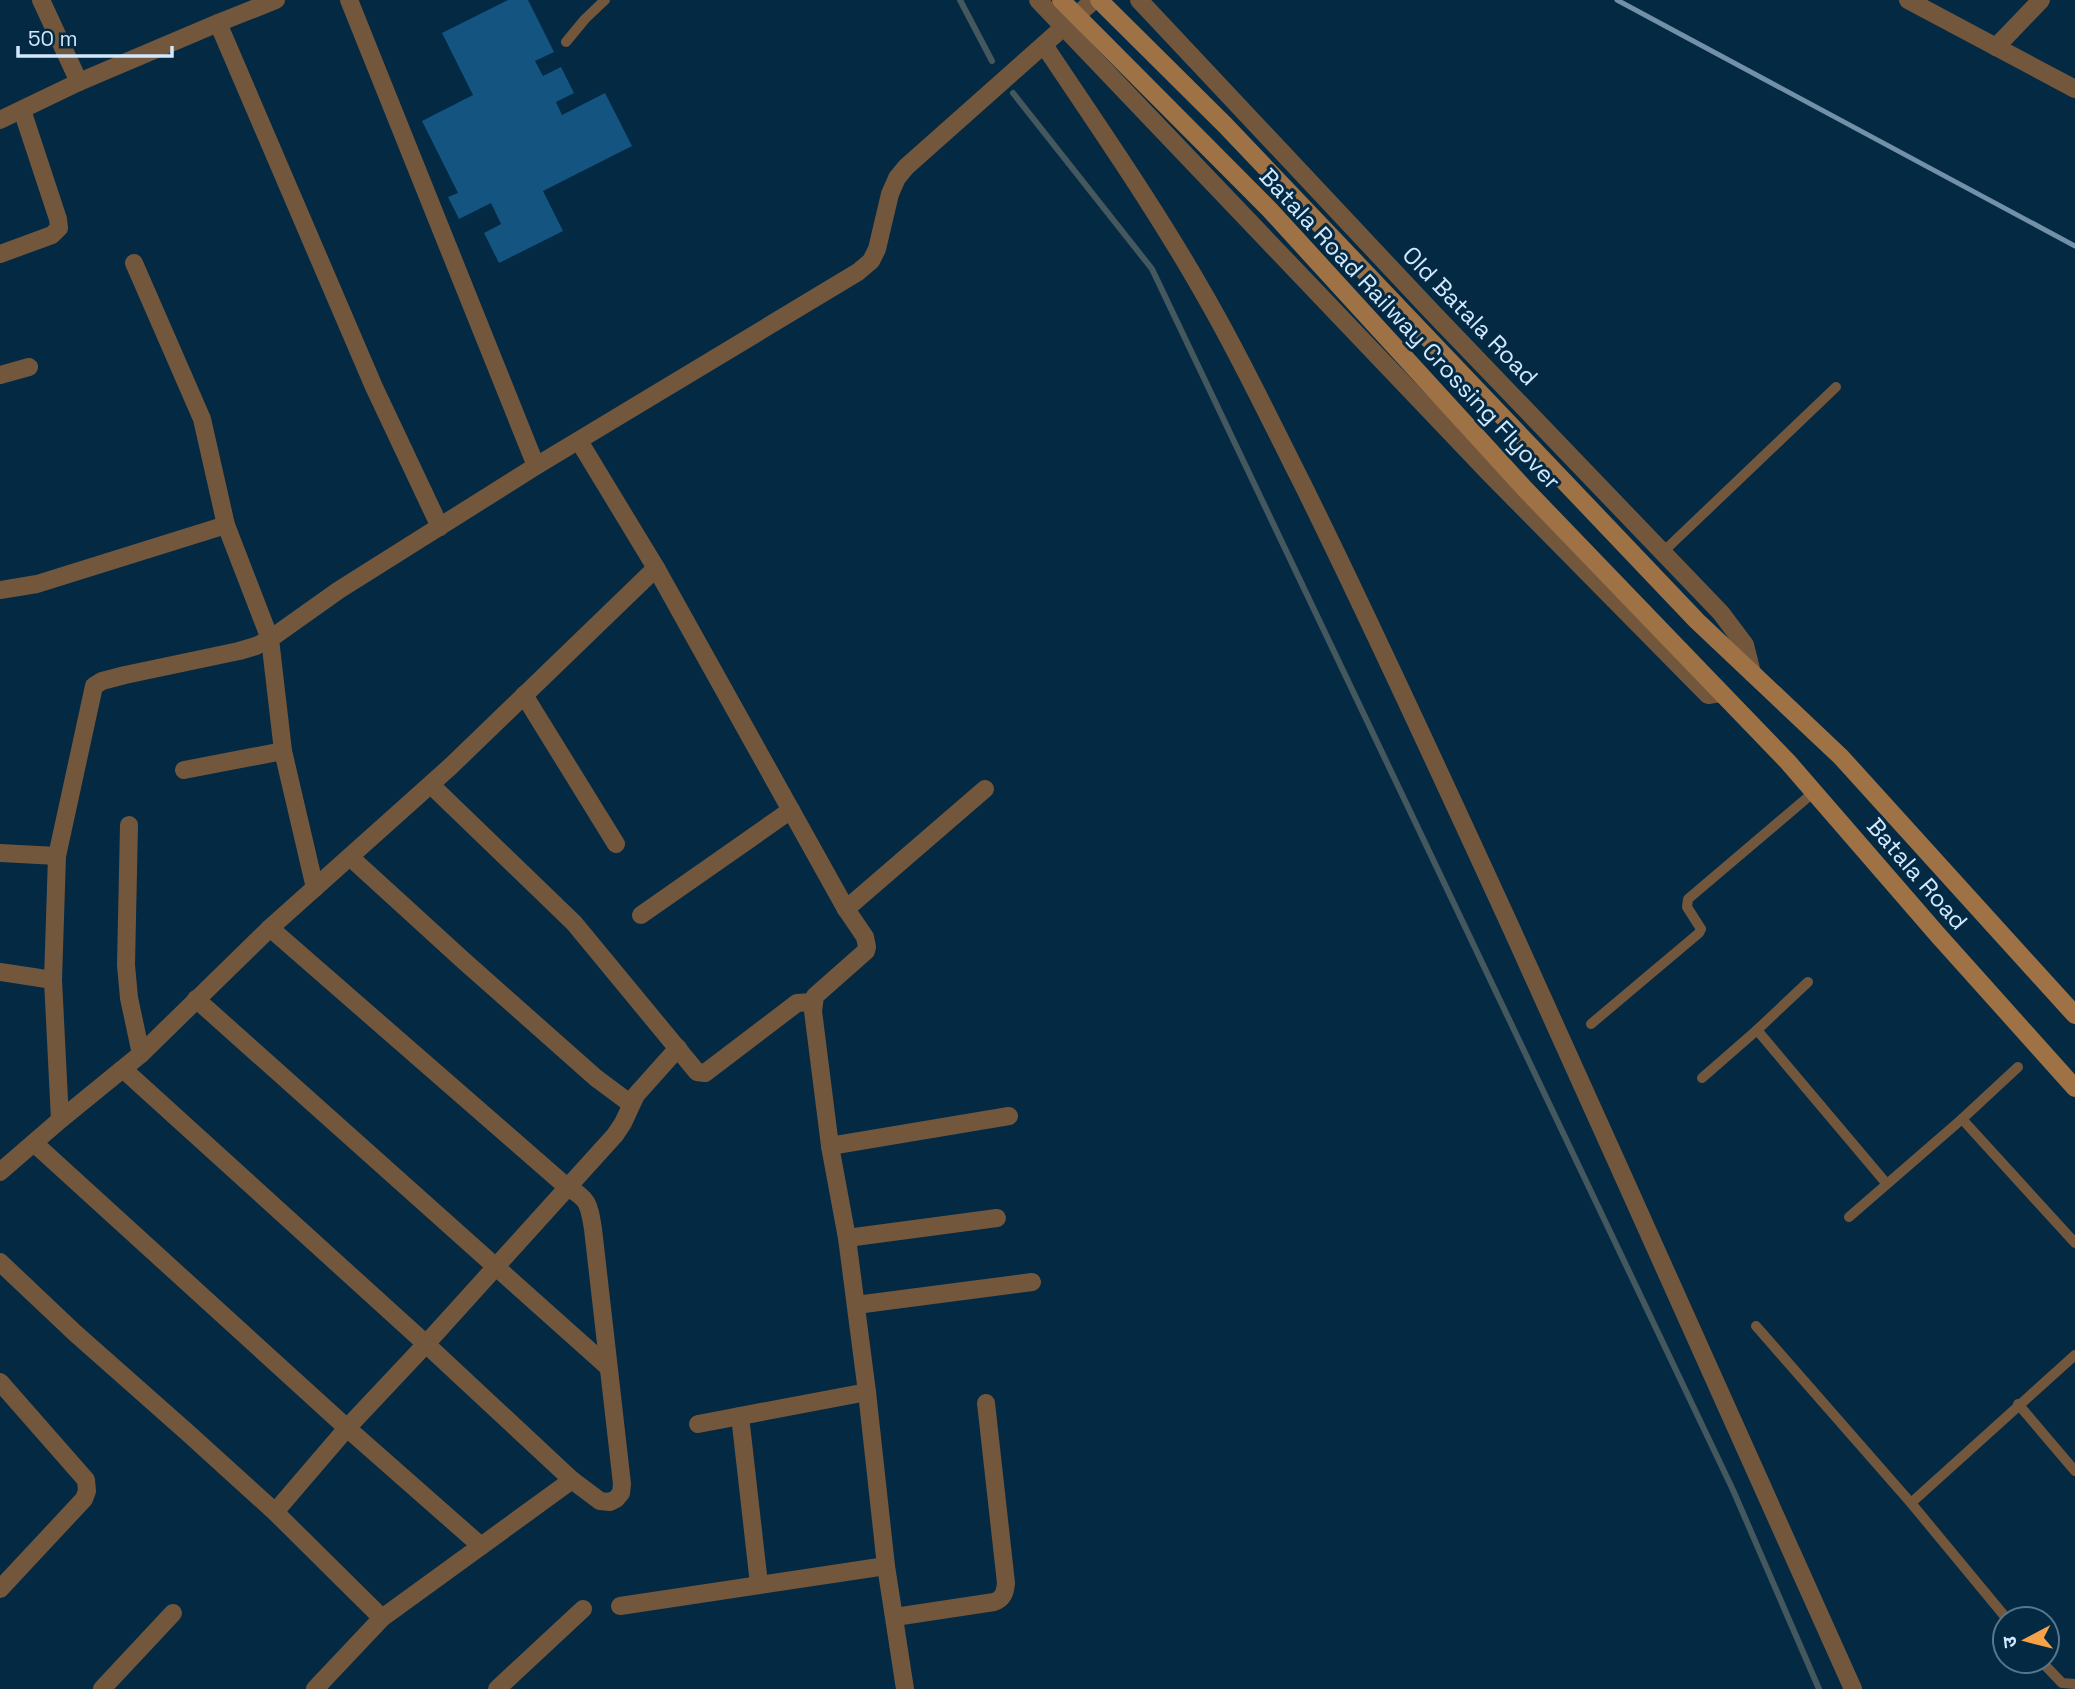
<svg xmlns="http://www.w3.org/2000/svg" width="2075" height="1689" viewBox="0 0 2075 1689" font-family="'Space Grotesk','Noto Sans Devanagari',sans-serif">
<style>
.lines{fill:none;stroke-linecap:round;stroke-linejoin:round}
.stream{stroke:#44585d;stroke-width:6}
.building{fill:#135481}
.lane{stroke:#73573c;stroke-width:10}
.street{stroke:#73573c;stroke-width:18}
.secondary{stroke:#9e7245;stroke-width:18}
.rail{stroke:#7290a8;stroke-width:5}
.secondary-bridge{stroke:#9e7245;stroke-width:18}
.labels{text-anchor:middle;stroke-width:6;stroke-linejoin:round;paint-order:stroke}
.street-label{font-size:24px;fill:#d1e9ff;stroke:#042943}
</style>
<rect width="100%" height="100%" fill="#042943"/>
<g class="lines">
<g class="stream">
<polyline points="960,0 992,61"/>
<polyline points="1013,93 1152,269 1733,1490 1819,1689"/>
</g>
</g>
<polygon class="building" points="508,0 528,0 554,52 535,61 543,76 561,67 574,93 556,102 562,115 605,93 632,146 543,191 563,231 499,263 484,233 501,224 491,203 459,219 448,197 458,193 422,121 473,95 442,33"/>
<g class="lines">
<g class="lane">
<polyline points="566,42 585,19 605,0"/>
<polyline points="1663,552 1836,387"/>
<polyline points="1591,1024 1699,933 1701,929 1687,907 1688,899 1814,792"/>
<polyline points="1757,1030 1886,1183"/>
<polyline points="1702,1078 1757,1030 1808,982"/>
<polyline points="1962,1119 2075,1243"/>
<polyline points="1849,1217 1962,1119 2018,1067"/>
<polyline points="1756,1326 1911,1503 2007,1619"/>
<polyline points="2018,1404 2075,1471"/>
<polyline points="1911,1503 2075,1355"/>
<polyline points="2041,1661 2062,1683 2075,1684"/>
</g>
<g class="street">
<polyline points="41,0 79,82"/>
<polyline points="349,0 536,466"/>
<polyline points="1038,0 1491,475 1708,695 1721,693"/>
<polyline points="1139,0 1433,313 1721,613 1745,645 1752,673"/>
<polyline points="1908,0 2075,89"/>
<polyline points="218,23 374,387 440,527"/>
<path d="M1044 45C1100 129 1158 212 1208 301 1243 362 1273 426 1305 489 1377 635 1445 784 1513 932 1627 1184 1740 1436 1853 1689"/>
<polyline points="1996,47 2041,0"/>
<polyline points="0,120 79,82 218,23 276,0"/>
<polyline points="0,254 52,235 59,228 58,219 22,110"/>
<polyline points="134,263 202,419 226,525 270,639 283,751 315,888"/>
<polyline points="0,375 29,367"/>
<polyline points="579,441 656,568 846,909 865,937 867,947 866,951 815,996 813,1011 830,1146 847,1238 867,1392 886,1566 905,1689"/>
<polyline points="0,590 37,584 226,525"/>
<polyline points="524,695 616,844"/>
<polyline points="184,770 283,751"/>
<polyline points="431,785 574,923 697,1072 705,1073 797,1003 813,1002"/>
<polyline points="129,825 126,965 129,998 141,1054"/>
<polyline points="0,853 57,856"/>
<polyline points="350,857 464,961 596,1078 631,1104"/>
<polyline points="846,909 985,789"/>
<polyline points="641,915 791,810"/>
<polyline points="0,972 53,980"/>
<polyline points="196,999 608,1367"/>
<path d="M123 1069 426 1344 572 1480 600 1501 610 1502 616 1499 621 1493 622 1484 593 1229C589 1205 589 1199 567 1187L270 928"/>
<polyline points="60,1120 53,980 57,856 94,686 102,681 125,675 239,651 256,646 270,639 339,590 536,466 858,272 871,261 877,249 890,194 897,178 906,167 1094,0"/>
<polyline points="34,1143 347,1428 481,1546"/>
<polyline points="830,1146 1009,1116"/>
<polyline points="0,1172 60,1120 141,1054 270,928 451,766 656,568"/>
<polyline points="847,1238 997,1218"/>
<polyline points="0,1262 75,1333 188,1433 275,1512 382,1618"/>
<polyline points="856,1305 1032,1282"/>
<polyline points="0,1382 86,1480 87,1491 84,1499 0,1589"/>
<polyline points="740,1416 759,1584"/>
<polyline points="698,1424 867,1392"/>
<polyline points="275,1512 347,1428 426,1344 615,1135 623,1123 636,1095 678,1048"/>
<polyline points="620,1606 886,1566"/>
<path d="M895 1617 994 1602C1003 1599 1005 1593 1006 1583L986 1403"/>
<polyline points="102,1689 173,1613"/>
<polyline points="315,1689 382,1618 572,1480"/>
<polyline points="497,1689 583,1609"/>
</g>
<g class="secondary">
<polyline points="1099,0 1225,125 1697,621 1841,757 2075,1015"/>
<polyline points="1680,650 1788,762 1937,934 2075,1088"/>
</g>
<polyline class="rail" points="1617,0 2075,246"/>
<polyline class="secondary-bridge" points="1061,0 1270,210 1525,489 1680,650"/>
</g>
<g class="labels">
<g class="street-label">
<text transform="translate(1470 316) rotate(46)" y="8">Old Batala Road</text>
<text transform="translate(1410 329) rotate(47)" y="8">Batala Road Railway Crossing Flyover</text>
<text transform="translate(1917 874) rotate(49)" y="8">Batala Road</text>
</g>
</g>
<g transform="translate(2026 1640) rotate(263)"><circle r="33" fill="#042943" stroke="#56768e" stroke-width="2"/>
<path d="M0-5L12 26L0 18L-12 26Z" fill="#f6a246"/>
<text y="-10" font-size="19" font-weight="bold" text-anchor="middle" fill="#d1e9ff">उ</text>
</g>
<path d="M18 46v10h154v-10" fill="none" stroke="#d1e9ff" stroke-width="3.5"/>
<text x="28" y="46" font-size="21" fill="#d1e9ff" stroke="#042943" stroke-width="5" paint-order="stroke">50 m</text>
</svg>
